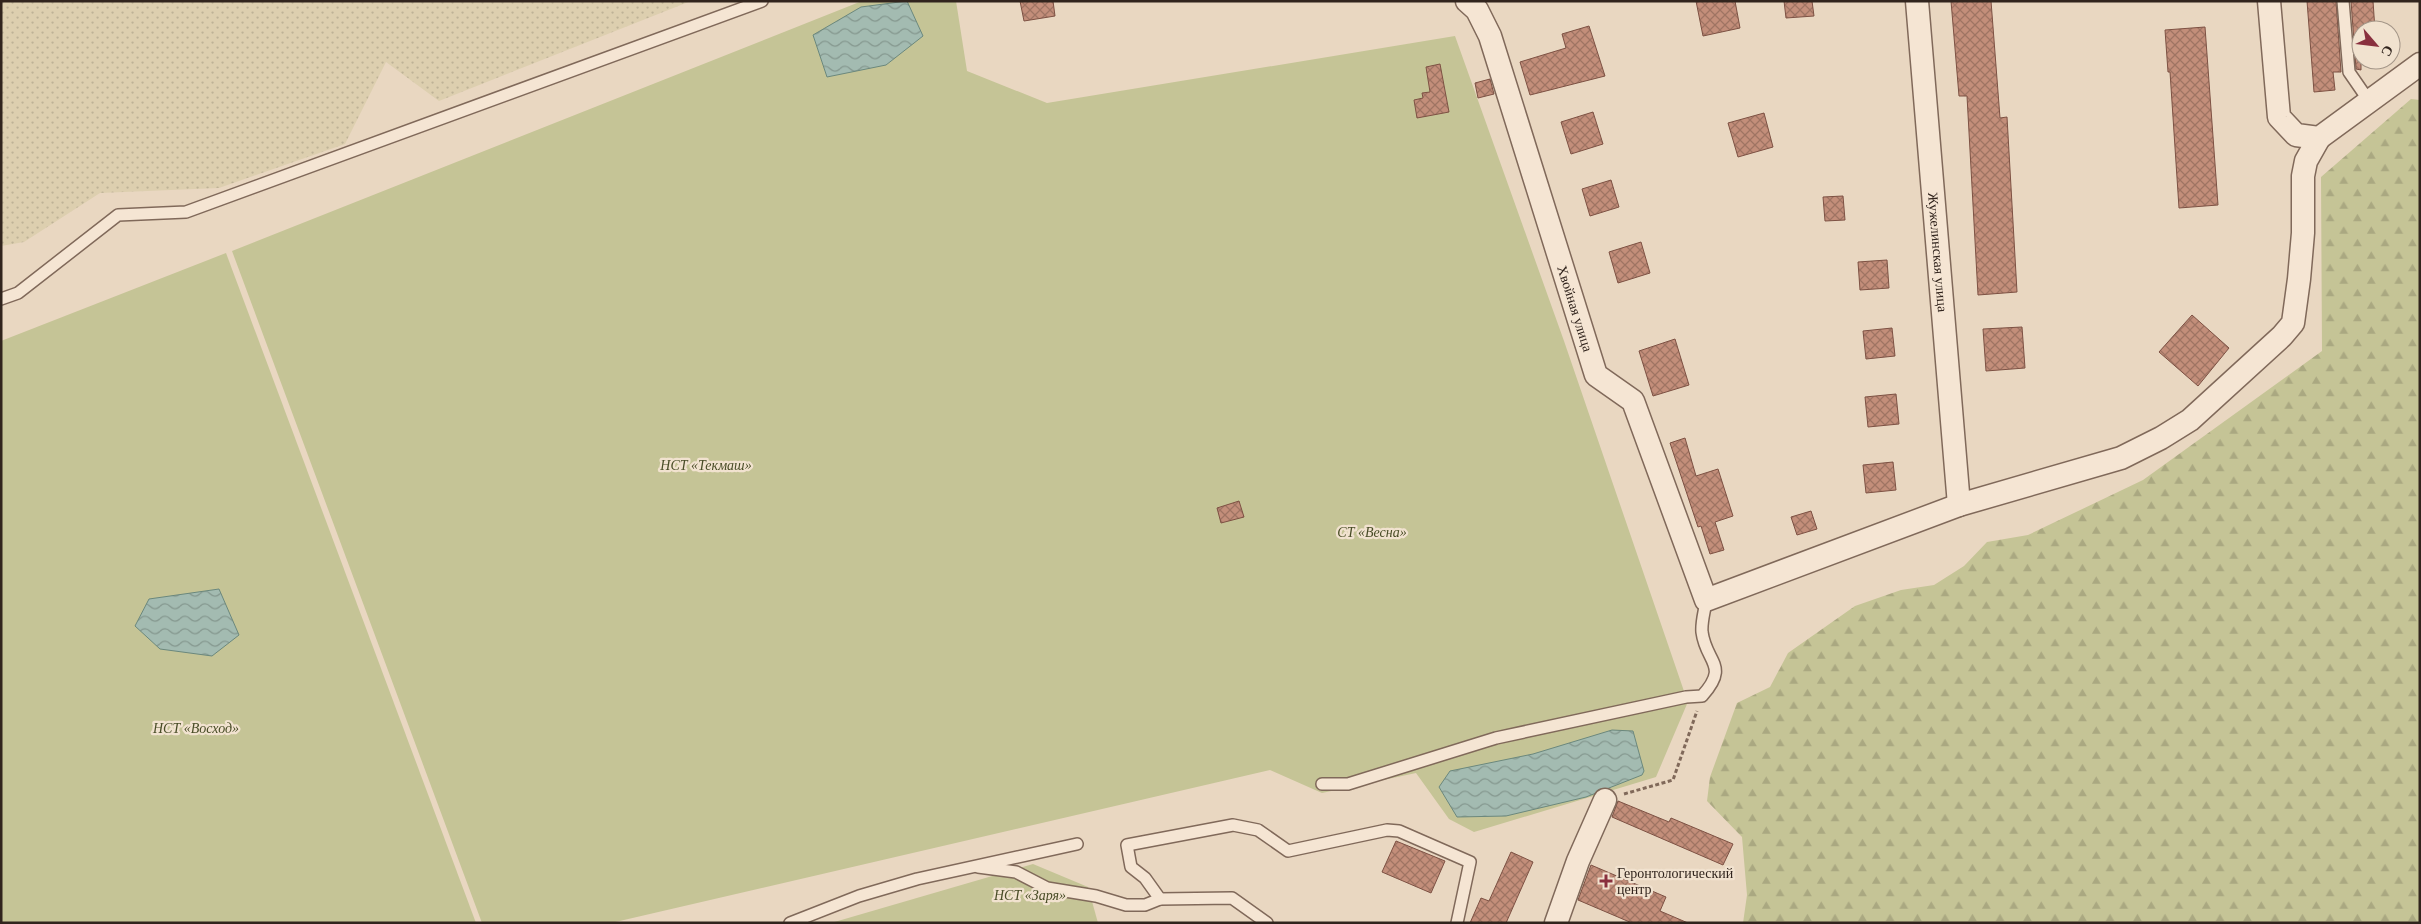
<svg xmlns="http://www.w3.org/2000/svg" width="2421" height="924" viewBox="0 0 2421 924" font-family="'Times New Roman',serif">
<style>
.farmland{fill:url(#farmland-dots)}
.green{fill:#c5c496}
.forest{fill:url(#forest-firs)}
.water{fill:url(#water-waves);stroke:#6b887d}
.building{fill:url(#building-cross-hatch);stroke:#7d5143}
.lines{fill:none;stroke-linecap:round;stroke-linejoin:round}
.service-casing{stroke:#80695a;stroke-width:14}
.minor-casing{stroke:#80695a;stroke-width:25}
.path{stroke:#80695a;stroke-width:3;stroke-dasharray:4 2.5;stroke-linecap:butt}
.service{stroke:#f5e5d3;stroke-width:11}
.minor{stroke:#f5e5d3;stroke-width:22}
.poi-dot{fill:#89303e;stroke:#f1e2cf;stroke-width:2}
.labels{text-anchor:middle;stroke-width:4.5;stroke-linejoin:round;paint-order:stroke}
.street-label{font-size:14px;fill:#31241d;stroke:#f1e2cf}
.park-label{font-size:14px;font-style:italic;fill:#484c26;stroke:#f1e2cf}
.poi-label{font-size:14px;fill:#31241d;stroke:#f1e2cf;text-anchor:start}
</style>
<defs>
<pattern id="farmland-dots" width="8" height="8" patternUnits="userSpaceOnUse" patternTransform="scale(1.25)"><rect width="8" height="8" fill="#ddcfaf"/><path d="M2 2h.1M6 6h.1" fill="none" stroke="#beb296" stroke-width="1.8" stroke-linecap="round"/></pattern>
<pattern id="forest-firs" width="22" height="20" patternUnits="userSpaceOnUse" patternTransform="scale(1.25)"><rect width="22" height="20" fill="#c5c496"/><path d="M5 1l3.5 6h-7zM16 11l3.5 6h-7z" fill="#aaa881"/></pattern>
<pattern id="water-waves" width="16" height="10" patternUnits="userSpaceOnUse" patternTransform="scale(1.25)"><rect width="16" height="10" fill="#a3bbb1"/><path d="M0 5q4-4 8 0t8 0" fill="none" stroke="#85988f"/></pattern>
<pattern id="building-cross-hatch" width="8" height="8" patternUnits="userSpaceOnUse" patternTransform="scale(1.25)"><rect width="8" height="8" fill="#c38e7a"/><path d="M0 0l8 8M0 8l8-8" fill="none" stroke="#9f7463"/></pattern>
</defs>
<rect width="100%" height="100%" fill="#e9d7c1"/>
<polygon class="farmland" points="1,1 691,1 439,101 386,62 345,144 219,188 100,193 24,242 1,246"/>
<g class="green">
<polygon points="862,1 956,1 967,71 1047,103 1455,36 1564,341 1686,697 1687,704 1656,777 1474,832 1449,819 1416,773 1322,793 1270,770 611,923 482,923 232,251"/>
<polygon points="226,253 476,923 1,923 1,341"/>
<polygon points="1033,864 1088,887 1098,923 831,923"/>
</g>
<polygon class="forest" points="2411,99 2420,100 2420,923 1743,923 1747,895 1742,837 1707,801 1710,777 1737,703 1770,687 1788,653 1855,606 1901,590 1934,585 1964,566 1987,542 2028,535 2143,480 2322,351 2321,177"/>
<g class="water">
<polygon points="907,1 923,36 886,65 827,77 813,35 861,7"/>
<polygon points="219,589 239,635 212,656 160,649 135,626 149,599"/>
<polygon points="1612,730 1633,731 1644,771 1642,775 1586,797 1506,816 1457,817 1439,787 1450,771 1533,754"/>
</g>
<g class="building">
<polygon points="1020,1 1053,1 1055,16 1024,21"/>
<polygon points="1696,1 1735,1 1740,28 1703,36"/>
<polygon points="1784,1 1812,1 1814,16 1786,18"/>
<polygon points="1951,1 1991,1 2000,118 2007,117 2017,292 1978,295 1967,96 1959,96"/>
<polygon points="2307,1 2336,1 2341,72 2333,72 2335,90 2314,92"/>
<polygon points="2351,1 2373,1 2375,30 2361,30 2361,70 2356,69"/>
<polygon points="1589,26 1605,76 1530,95 1520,62 1566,48 1562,34"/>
<polygon points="2205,27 2218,205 2179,208 2170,72 2168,72 2165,30"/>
<polygon points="1440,64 1449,112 1417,118 1414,100 1423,98 1422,93 1430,92 1426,67"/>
<polygon points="1490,79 1494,94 1478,98 1475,83"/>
<polygon points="1593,112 1603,144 1571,154 1561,122"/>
<polygon points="1764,113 1773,147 1738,157 1728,123"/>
<polygon points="1611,180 1619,207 1590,216 1582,189"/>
<polygon points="1843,196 1845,220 1825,221 1823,197"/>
<polygon points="1641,242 1650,273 1618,283 1609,252"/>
<polygon points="1887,260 1889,288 1860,290 1858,262"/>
<polygon points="2192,315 2229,348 2198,386 2159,352"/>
<polygon points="2022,327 2025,368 1986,371 1983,329"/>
<polygon points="1892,328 1895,356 1866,359 1863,331"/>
<polygon points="1675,339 1689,385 1653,396 1639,351"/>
<polygon points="1896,394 1899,424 1868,427 1865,397"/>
<polygon points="1685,438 1696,476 1718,469 1733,516 1715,522 1724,550 1710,554 1701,526 1698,527 1670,443"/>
<polygon points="1893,462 1896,490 1866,493 1863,465"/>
<polygon points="1239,501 1244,517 1221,523 1217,508"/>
<polygon points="1811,511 1817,529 1797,535 1791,517"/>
<polygon points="1618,801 1669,822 1671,818 1733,844 1723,865 1612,817"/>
<polygon points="1396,841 1445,861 1431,893 1382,872"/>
<polygon points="1511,852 1533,862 1506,923 1470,923 1481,898 1489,901"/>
<polygon points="1591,865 1666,897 1660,911 1688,923 1632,923 1578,900"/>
</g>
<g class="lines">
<defs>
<g id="service">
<polyline points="2343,1 2349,72 2369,101"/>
<polyline points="1,299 18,293 118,215 186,212 762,1"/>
<path d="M1322 784H1348L1496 738 1686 697 1702 696C1730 665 1706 663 1702 632 1701 622 1705 610 1706 600"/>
<polyline points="978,867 1016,872 1047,888 1096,896 1126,905 1145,905 1160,899 1145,878 1131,867 1127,845 1233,825 1258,830 1288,851 1387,830 1399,831 1470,862 1457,923"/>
<polyline points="1160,899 1232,898 1267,923"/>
<polyline points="790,923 859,896 917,879 1077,844"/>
</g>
<g id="minor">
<path id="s1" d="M1467 1 1477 10 1490 36 1596 375 1633 401 1706 600 1959 505 2121 458 2161 438 2190 420 2282 336 2293 323 2299 279 2303 233V176L2306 161 2319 138"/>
<path id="s2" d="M1917 1 1959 505"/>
<polyline points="2269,1 2279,117 2296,135 2319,138 2420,64"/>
<polyline points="1556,923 1578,861 1605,800"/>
</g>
</defs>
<use href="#service" class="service-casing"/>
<use href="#minor" class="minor-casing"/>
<polyline class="path" points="1624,794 1673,780 1697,711"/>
<use href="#service" class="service"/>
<use href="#minor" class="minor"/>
</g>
<path class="poi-dot" d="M1603.5 873.5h5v5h5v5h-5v5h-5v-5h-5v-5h5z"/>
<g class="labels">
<g class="street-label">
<text dy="5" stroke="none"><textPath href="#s2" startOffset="252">Жужелинская улица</textPath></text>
<text dy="5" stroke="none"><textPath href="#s1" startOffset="328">Хвойная улица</textPath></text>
</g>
<g class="park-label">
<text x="706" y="470">НСТ «Текмаш»</text>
<text x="1372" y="537">СТ «Весна»</text>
<text x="196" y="733">НСТ «Восход»</text>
<text x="1030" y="900">НСТ «Заря»</text>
</g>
<g class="poi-label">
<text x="1617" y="878">Геронтологический<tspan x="1617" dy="16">центр</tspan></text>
</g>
</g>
<rect width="2421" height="924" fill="none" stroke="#31241d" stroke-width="5"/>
<g transform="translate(2376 45) rotate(118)"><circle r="24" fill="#f1e2cf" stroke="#a49688"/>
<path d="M0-4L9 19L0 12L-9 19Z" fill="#89303e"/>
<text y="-8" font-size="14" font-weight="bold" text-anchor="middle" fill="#31241d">С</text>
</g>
</svg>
